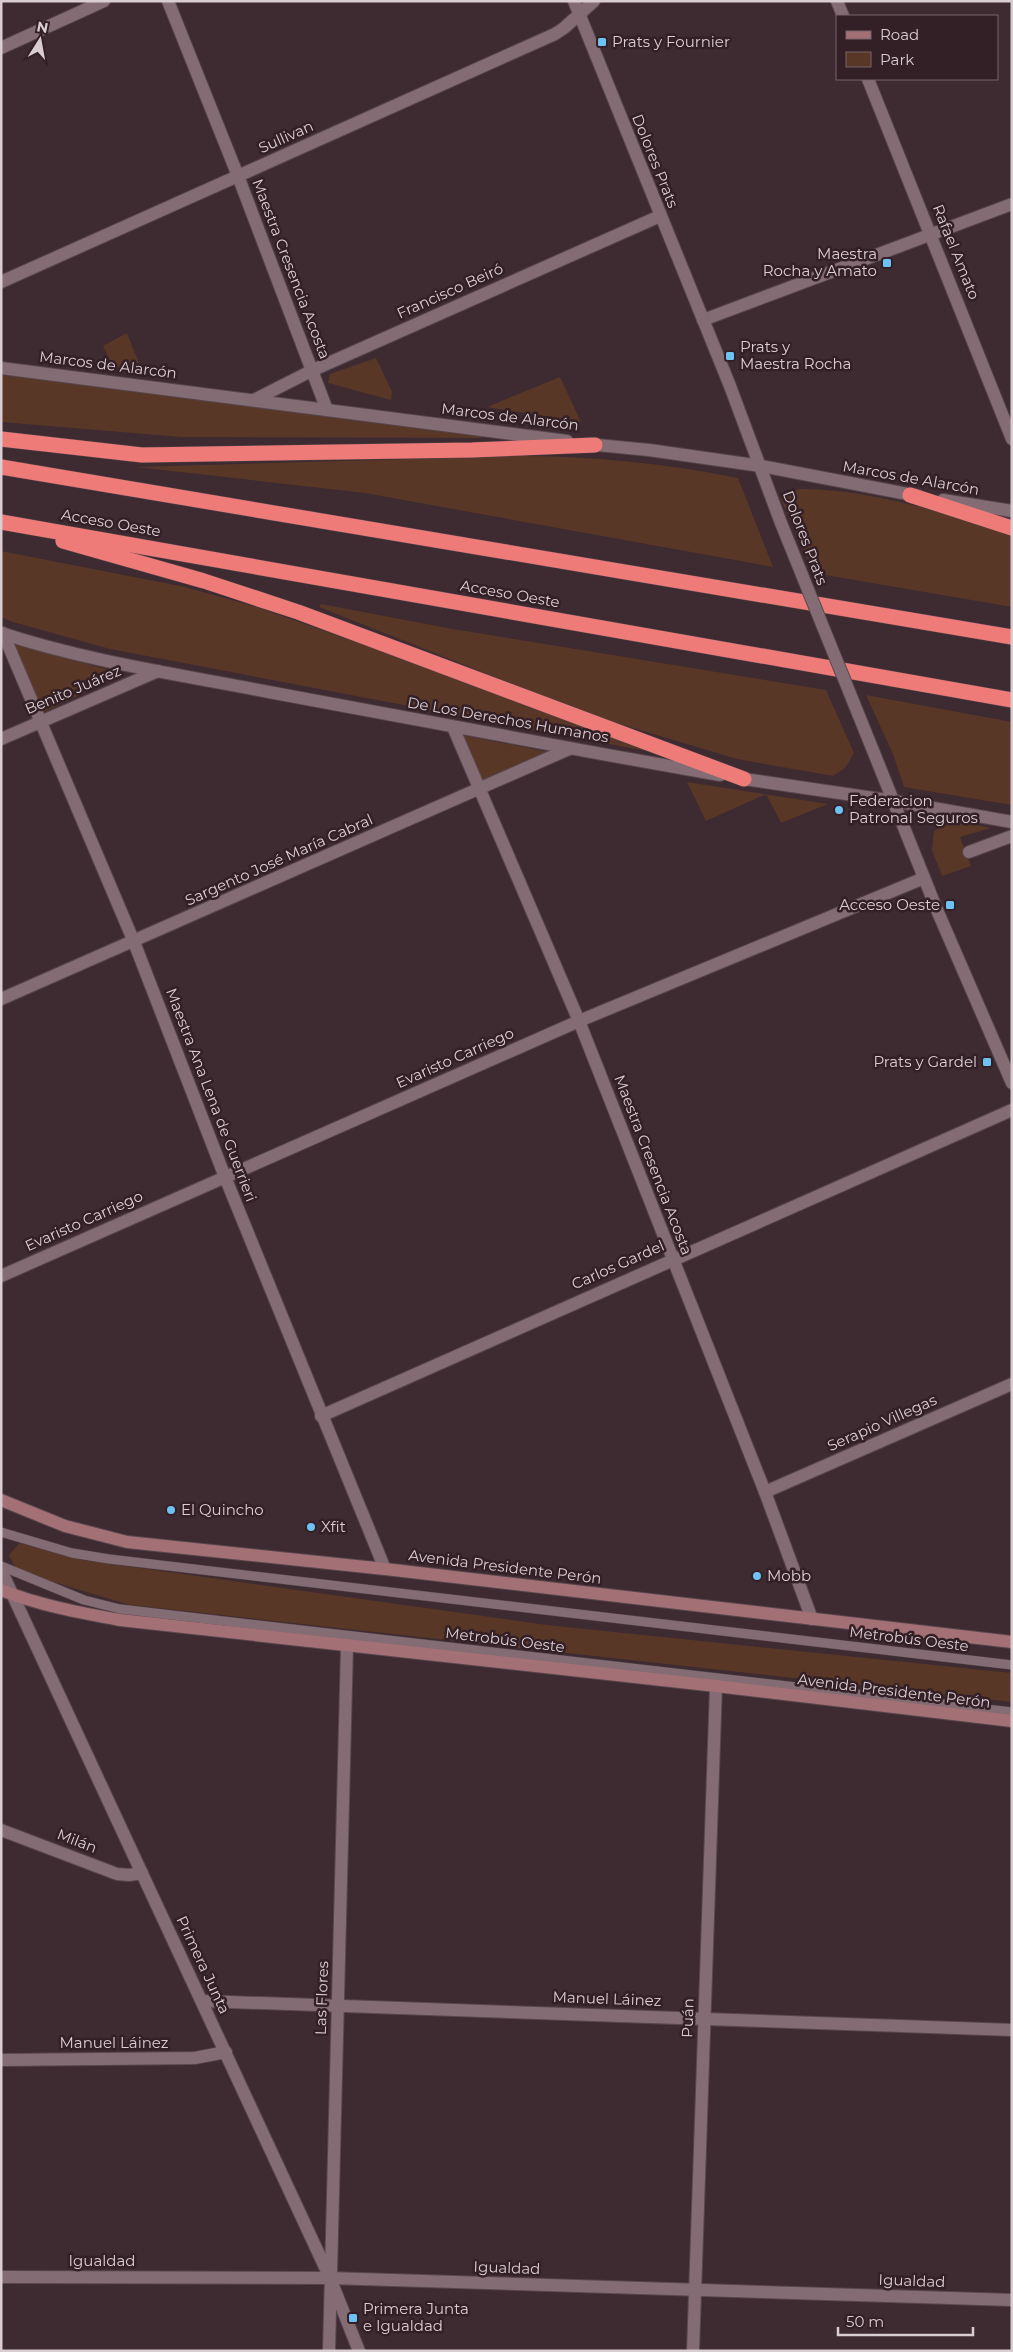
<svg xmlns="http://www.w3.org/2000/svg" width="1013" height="2352" viewBox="0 0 1013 2352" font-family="Montserrat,sans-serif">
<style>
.green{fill:#583727}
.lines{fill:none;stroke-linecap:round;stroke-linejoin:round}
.service-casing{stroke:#57464d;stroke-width:10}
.minor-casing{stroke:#57464d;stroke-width:14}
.tertiary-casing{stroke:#57464d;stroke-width:14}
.secondary-casing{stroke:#57464d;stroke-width:14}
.motorway-casing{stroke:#57464d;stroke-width:16}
.service{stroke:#836c73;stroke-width:9}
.minor{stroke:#836c73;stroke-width:12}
.tertiary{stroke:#836c73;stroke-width:12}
.secondary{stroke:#a37075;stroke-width:12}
.motorway{stroke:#ef7b79;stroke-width:15}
.tertiary-bridge-casing{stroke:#57464d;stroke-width:14;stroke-linecap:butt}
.tertiary-bridge{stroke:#836c73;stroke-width:12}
.poi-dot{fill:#6dc2f3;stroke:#332027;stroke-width:2}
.labels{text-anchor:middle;stroke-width:5;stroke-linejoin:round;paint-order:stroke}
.poi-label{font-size:15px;fill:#dacdd1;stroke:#332027;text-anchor:start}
.street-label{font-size:15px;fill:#dacdd1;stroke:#332027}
</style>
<rect width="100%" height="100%" fill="#3e2a31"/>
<g class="green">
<polygon points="127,333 142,371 113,367 103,346"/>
<polygon points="376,358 392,392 391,400 328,383 330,374"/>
<polygon points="1,375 481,434 482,438 181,437 1,422"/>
<polygon points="560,377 581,422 487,407"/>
<path d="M517 456C590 456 665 463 738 478L773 567 365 493 136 467Z"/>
<path d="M798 489C869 488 944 514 1012 533V607L814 573 780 497Z"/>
<polygon points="1,551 185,587 257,607 503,694 651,752 110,649 13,622 1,617"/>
<polygon points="321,604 453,629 826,690 854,753 846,767 833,776 737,759 590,715 319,607"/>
<polygon points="8,642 123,674 42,713"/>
<polygon points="866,695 1012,722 1012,805 904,787 893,754"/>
<polygon points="461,735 549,752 482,781"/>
<polygon points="687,782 828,804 781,823 766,794 706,821"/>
<polygon points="965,823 991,828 960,837 971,866 942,876 932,850 934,831 947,824"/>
<polygon points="21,1541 83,1560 547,1625 1012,1673 1012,1702 130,1605 17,1571 9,1555"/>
</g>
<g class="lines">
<defs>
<g id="service">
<polyline points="1,1532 72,1553 109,1559 1012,1665"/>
<polyline points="1,1566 84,1600 120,1609 1012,1712"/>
</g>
<g id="minor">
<polyline points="168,1 238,176 327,410"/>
<polyline points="837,1 843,16"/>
<polyline points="1,48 104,1"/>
<polyline points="868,79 1012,439"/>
<polyline points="1,282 555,34 564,28 594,1"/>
<polyline points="703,320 1012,204"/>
<polyline points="254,400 313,370 660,216"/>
<path d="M1 633C89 662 183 675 274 693 422 721 571 749 720 775"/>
<polyline points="3,633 134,942 225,1177 385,1569"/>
<polyline points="453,727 579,1021 765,1492 812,1619"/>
<polyline points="1,739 158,671"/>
<polyline points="969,852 1012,836"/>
<polyline points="1,999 569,749"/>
<polyline points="1,1276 579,1021 924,878"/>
<polyline points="321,1416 1012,1110"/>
<polyline points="765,1492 1012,1384"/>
<polyline points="1,1830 117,1874 129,1875 142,1873"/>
<polyline points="202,2001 1012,2030"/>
<polyline points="1,2060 195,2058 226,2052"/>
<polyline points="1,2277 330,2278 1012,2300"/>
<polyline points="329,2351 347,1646"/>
<polyline points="693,2351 716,1686"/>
</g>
<g id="tertiary">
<polyline points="574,1 730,386 781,523"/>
<polyline points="1,368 567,441"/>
<polyline points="587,444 649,450 761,466 918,496"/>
<polyline points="943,500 1012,511"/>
<polyline points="872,748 937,910 1012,1083"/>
<polyline points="744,779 894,801 1012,822"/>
<polyline points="1,1570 330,2278 359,2351"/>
</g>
<g id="secondary">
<polyline points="1,1500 65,1526 127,1542 385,1569 1012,1642"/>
<path d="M1 1590C38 1605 81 1613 120 1620L716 1686 1012 1721"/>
</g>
<g id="motorway">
<polyline points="1,439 142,455 472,450 595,445"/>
<polyline points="1,467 1012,637"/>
<polyline points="910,495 1012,528"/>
<polyline points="1,522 1012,700"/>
<polyline points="63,541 204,581 298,612 744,779"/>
</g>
</defs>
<use href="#service" class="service-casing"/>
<use href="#minor" class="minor-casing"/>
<use href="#tertiary" class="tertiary-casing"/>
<use href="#secondary" class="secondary-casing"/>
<use href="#motorway" class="motorway-casing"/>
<use href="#service" class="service"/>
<use href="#minor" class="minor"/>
<use href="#tertiary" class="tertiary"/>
<use href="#secondary" class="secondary"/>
<use href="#motorway" class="motorway"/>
<defs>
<polyline id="tertiary-bridge" points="781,523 872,748"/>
</defs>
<use href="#tertiary-bridge" class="tertiary-bridge-casing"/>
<use href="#tertiary-bridge" class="tertiary-bridge"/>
</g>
<g class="poi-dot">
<rect x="597" y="37" width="10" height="10" rx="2.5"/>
<rect x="882" y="258" width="10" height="10" rx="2.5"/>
<rect x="725" y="351" width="10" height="10" rx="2.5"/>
<circle cx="839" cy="810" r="5"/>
<rect x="945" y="900" width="10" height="10" rx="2.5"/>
<rect x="982" y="1057" width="10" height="10" rx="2.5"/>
<circle cx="171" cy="1510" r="5"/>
<circle cx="311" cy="1527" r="5"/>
<circle cx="757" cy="1576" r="5"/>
<rect x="348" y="2313" width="10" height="10" rx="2.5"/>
</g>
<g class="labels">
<g class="poi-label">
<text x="612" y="47">Prats y Fournier</text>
<text x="877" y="259" text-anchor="end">Maestra<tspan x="877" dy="17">Rocha y Amato</tspan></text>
<text x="740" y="352">Prats y<tspan x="740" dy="17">Maestra Rocha</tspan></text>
<text x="849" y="806">Federacion<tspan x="849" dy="17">Patronal Seguros</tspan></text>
<text x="940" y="910" text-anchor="end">Acceso Oeste</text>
<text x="977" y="1067" text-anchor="end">Prats y Gardel</text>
<text x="181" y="1515">El Quincho</text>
<text x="321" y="1532">Xfit</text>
<text x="767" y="1581">Mobb</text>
<text x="363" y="2314">Primera Junta<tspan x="363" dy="17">e Igualdad</tspan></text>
</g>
<g class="street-label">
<text transform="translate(286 137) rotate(-24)" y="5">Sullivan</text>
<text transform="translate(655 161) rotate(68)" y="5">Dolores Prats</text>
<text transform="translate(956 252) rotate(68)" y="5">Rafael Amato</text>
<text transform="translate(291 269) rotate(69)" y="5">Maestra Cresencia Acosta</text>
<text transform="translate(450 291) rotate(-24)" y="5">Francisco Beiró</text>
<text transform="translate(108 365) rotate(7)" y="5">Marcos de Alarcón</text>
<text transform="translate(510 417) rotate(7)" y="5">Marcos de Alarcón</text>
<text transform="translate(911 478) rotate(10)" y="5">Marcos de Alarcón</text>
<text transform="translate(111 523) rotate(10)" y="5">Acceso Oeste</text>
<text transform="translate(805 538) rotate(69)" y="5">Dolores Prats</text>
<text transform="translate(510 594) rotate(10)" y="5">Acceso Oeste</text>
<text transform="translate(73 690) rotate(-23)" y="5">Benito Juárez</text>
<text transform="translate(508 720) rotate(10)" y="5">De Los Derechos Humanos</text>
<text transform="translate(279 860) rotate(-24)" y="5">Sargento José María Cabral</text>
<text transform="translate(455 1058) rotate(-24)" y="5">Evaristo Carriego</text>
<text transform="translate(211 1095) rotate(69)" y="5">Maestra Ana Lena de Guerrieri</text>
<text transform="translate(653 1165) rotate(69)" y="5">Maestra Cresencia Acosta</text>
<text transform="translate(84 1221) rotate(-24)" y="5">Evaristo Carriego</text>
<text transform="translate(618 1265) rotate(-24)" y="5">Carlos Gardel</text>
<text transform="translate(882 1423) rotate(-24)" y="5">Serapio Villegas</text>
<text transform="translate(505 1567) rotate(7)" y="5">Avenida Presidente Perón</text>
<text transform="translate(909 1639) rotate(7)" y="5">Metrobús Oeste</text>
<text transform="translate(505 1640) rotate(7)" y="5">Metrobús Oeste</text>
<text transform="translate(894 1691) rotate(7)" y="5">Avenida Presidente Perón</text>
<text transform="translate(77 1841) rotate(21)" y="5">Milán</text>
<text transform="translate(203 1965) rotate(65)" y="5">Primera Junta</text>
<text transform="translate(322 1998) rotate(-88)" y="5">Las Flores</text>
<text transform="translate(607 1999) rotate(2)" y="5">Manuel Láinez</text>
<text transform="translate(688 2018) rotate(-88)" y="5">Puán</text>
<text x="114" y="2048">Manuel Láinez</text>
<text x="102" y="2266">Igualdad</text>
<text transform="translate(507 2268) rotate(2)" y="5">Igualdad</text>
<text transform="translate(912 2281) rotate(2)" y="5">Igualdad</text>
</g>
</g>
<rect width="1013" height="2352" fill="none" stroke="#dacdd1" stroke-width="5"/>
<rect x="836" y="15" width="162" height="65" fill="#332027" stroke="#76656b"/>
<rect x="846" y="31" width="25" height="8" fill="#a37075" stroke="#76656b"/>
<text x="880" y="40" font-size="15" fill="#dacdd1">Road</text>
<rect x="846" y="52" width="25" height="15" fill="#583727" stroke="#76656b"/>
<text x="880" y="65" font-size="15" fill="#dacdd1">Park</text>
<g transform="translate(40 40) rotate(11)" stroke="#332027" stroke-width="4" paint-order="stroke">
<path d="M0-4L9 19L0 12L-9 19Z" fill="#dacdd1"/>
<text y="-8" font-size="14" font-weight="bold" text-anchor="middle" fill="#dacdd1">N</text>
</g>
<path d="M838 2327v8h135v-8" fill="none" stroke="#dacdd1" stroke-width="2.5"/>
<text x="846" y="2327" font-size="15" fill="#dacdd1" stroke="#332027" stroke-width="4" paint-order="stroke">50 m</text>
</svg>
